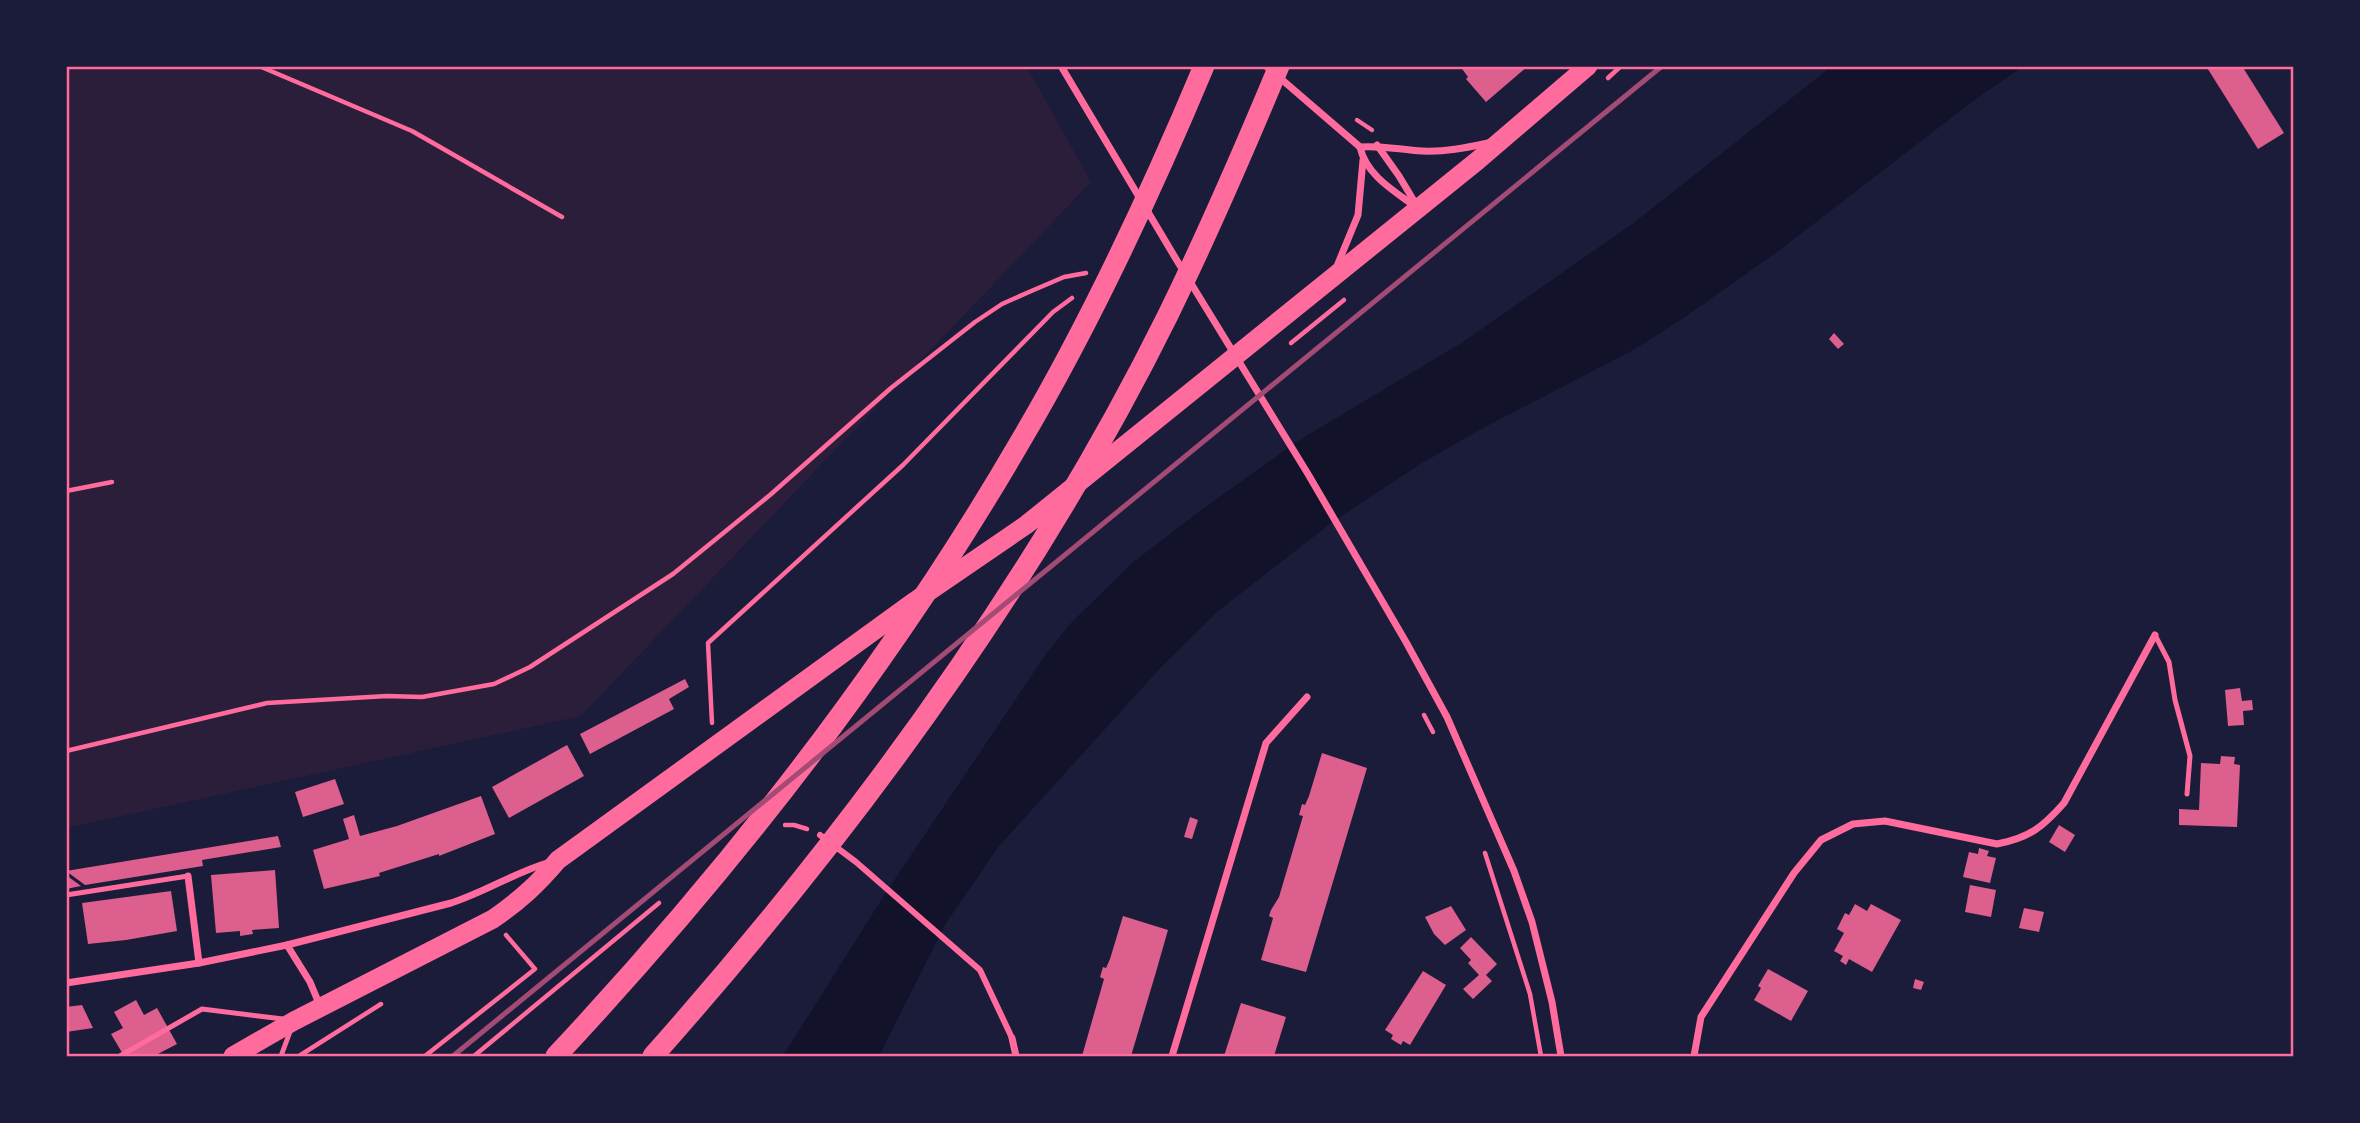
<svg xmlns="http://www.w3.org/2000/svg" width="2360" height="1123" viewBox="0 0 2360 1123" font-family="Inter,sans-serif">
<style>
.green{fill:#2a1e3b}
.water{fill:#12122b}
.building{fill:#dd5f8e}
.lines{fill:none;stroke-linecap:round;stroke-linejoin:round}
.path{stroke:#ff6b9d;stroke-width:4.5}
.service{stroke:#ff6b9d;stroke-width:5}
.pedestrian{stroke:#ff6b9d;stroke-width:6}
.minor{stroke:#ff6b9d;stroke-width:7}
.trunk{stroke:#ff6b9d;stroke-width:19}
.motorway{stroke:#ff6b9d;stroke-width:21}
.rail{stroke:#a44b75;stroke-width:5}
.neatline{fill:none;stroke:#ff6b9d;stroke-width:2.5}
</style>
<rect width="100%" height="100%" fill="#1b1b3a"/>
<polygon class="green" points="66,67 1027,67 1091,182 581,716 67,828"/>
<polygon class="water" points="1831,67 2022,67 1973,101 1781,249 1685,317 1635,349 1481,429 1422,463 1331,523 1218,611 1162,666 999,846 946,923 879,1056 783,1056 885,894 1046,654 1071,623 1132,563 1200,511 1298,441 1463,342 1635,222"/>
<g class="building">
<polygon points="1460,66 1528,66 1486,102 1466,79 1468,77"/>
<polygon points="2206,66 2242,66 2284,133 2258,149"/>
<polygon points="1834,333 1844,344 1838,349 1829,339"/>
<polygon points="685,679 689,687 669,699 674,709 590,754 580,734"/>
<polygon points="2240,688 2242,701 2252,700 2253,710 2243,711 2244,725 2228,726 2225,690"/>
<polygon points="567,745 584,776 509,818 492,787"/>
<polygon points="1322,753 1367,768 1306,972 1261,960 1273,918 1269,916 1271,910 1279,897 1303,816 1299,815 1302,804 1305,805 1309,796"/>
<polygon points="2221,756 2235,757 2234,764 2240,765 2237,827 2179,825 2179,809 2199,810 2201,763 2220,764"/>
<polygon points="335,779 344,804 303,817 295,792"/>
<polygon points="481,796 495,834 439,856 439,854 379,873 380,876 324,889 313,850 349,839 343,819 354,815 360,836 397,826"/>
<polygon points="1190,817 1198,820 1192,839 1184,837"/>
<polygon points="2059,825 2075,835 2065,852 2049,842"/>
<polygon points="278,836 281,847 202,860 203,866 85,885 66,871"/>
<polygon points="1979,848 1989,851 1987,856 1996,858 1990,883 1963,877 1969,852 1978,854"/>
<polygon points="275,870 279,928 252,930 253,934 240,936 240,931 216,933 211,875"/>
<polygon points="66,875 81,886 66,889"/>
<polygon points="1970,885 1996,890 1991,917 1965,912"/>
<polygon points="171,891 177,931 126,940 88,944 82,903"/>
<polygon points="1855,904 1867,911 1871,904 1901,920 1872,972 1849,959 1846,965 1840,961 1843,956 1834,951 1844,933 1837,929 1845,913 1849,915"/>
<polygon points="1451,906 1466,930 1445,945 1434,934 1425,917"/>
<polygon points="2024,908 2044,912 2039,932 2019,928"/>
<polygon points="1123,916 1168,930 1156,972 1131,1056 1082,1056 1104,979 1100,977 1103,967 1106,968 1110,959"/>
<polygon points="1471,937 1497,964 1486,975 1492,981 1473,999 1463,989 1479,975 1468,963 1471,960 1460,948"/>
<polygon points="1768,969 1808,991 1791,1021 1754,1000 1761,988 1758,986"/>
<polygon points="1423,971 1446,985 1410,1045 1403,1041 1401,1045 1391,1039 1393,1035 1385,1030"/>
<polygon points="1915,979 1924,982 1921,990 1913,988"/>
<polygon points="136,1000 144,1015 157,1008 177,1044 154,1056 124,1056 111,1034 123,1028 114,1012"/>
<polygon points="1241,1003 1286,1017 1274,1056 1224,1056"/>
<polygon points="82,1005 93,1028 66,1032 66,1007"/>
</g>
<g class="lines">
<g class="path">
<polyline points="259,66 412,131 562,217"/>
<polyline points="1608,78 1621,66"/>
<polyline points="1357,120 1372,130"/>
<polyline points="1291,343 1344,300"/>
<polyline points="66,491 112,482"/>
<polyline points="1424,715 1433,732"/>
<polyline points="712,723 708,643 903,465 1053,312 1072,298"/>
<polyline points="66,751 267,703 387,696 422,697 494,684 530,667 673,574 770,495 891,388 975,322 1002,304 1029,292 1064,277 1086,273"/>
<polyline points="785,825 794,825 807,829"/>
<polyline points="1485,853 1530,994 1541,1056"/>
<polyline points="299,1056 381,1004"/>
<polyline points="425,1056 535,969 506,935"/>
<polyline points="474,1056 659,903"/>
</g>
<g class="service">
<polyline points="2155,635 2169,662 2175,700 2190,756 2187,794"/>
<polyline points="66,895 188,876"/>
<polyline points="120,1056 202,1009 283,1019"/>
<polyline points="281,1056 291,1029"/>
</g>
<polyline class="pedestrian" points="820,835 856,862 980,970 1012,1038"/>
<g class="minor">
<polyline points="1061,66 1176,259 1308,474 1406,642 1447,717 1514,871 1532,922 1552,1002 1561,1056"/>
<path d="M1266 66 1360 147C1366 175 1394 191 1416 207"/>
<polyline points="1377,145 1399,176 1417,206"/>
<path d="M1360 147C1381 145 1401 150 1422 151 1445 152 1465 148 1488 143"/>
<polyline points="1337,266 1358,215 1363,160"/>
<polyline points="188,876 199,963"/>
<polyline points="287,945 310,982 320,1006"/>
<path d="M66 983 199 963 287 945 451 903C485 892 514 873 547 863"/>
<polyline points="1012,1038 1016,1056"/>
<polyline points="1172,1056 1266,743 1307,697"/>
<path d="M1694 1056 1701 1017 1794 873 1821 840 1853 824 1885 821 1997 844C2029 838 2043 827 2064 803L2155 635"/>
</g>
<path class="trunk" d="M233 1056 294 1021 493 919C519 901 537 885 558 860L915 601 1026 525 1477 161 1588 66"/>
<g class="motorway">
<path d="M556 1056C731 869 891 664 1020 442 1091 322 1150 195 1204 66"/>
<path d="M653 1056C850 834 1036 582 1168 315 1208 233 1244 150 1279 66"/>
</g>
<polyline class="rail" points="453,1056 1662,66"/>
</g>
<rect width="2360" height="1123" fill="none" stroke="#1b1b3a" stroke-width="136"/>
<rect x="68" y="68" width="2224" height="987" class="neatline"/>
</svg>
